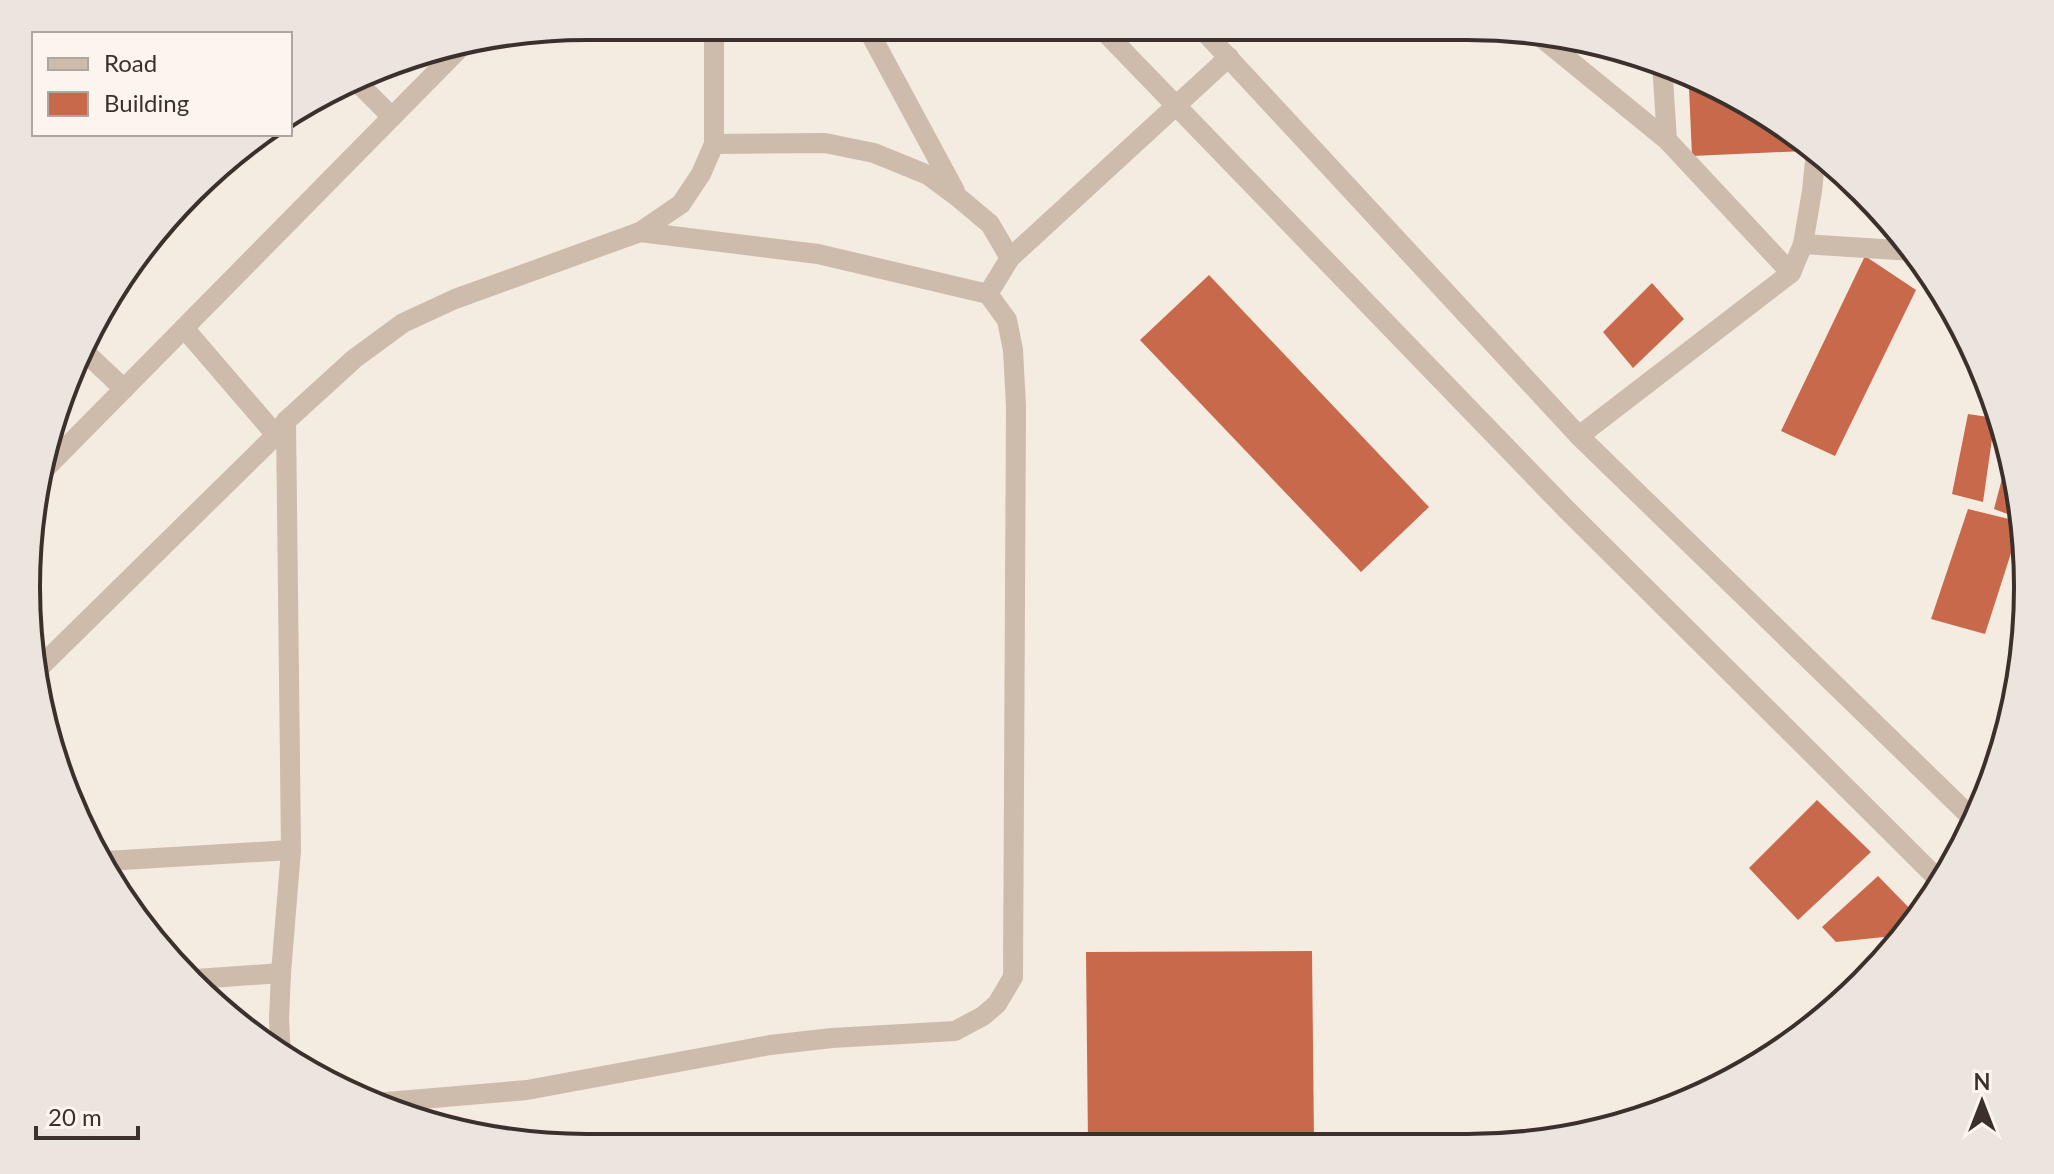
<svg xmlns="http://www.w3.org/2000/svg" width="2054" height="1174" viewBox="0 0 2054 1174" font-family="Lato,sans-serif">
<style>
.building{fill:#c8694b}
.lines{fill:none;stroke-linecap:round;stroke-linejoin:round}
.minor{stroke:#cdbbac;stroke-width:20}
.tertiary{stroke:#cdbbac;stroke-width:20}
.rim{fill:none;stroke:#3b302b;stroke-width:4}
</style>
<rect width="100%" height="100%" fill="#f4ebe1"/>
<g class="building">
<polygon points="1710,86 1778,120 1804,142 1805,151 1692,156 1689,87"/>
<polygon points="1865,256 1916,290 1835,456 1781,431"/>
<polygon points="1209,275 1429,507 1361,572 1140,340"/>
<polygon points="1652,283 1684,319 1633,368 1603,332"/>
<polygon points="1968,414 1995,418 1983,502 1952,494"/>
<polygon points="2009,452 2017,477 2021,519 1994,509"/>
<polygon points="1968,509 2021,522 1985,634 1931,619"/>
<polygon points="1817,800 1871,852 1798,920 1749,868"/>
<polygon points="1878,876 1918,917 1903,935 1836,942 1822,927"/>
<polygon points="1312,951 1314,1142 1088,1144 1086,952"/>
</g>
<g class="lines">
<g class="minor">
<polyline points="866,26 955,191"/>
<polyline points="1537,34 1667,140 1791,273"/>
<polyline points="1662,63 1667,140"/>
<polyline points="357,82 392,117"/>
<polyline points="714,144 825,143 874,153 928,175 959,198 990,224 1010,258"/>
<polyline points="640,232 818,254 988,294"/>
<polyline points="1803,244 1913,251"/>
<polyline points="184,328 276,435"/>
<polyline points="86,353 124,389"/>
<polyline points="1579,436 1791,273 1803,244 1812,191 1816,151"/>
<polyline points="41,473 461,47"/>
<polyline points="39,668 276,435 286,421 354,359 403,323 455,299 640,232 681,204 701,174 714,144 714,26"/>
<polyline points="106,861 291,850"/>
<polyline points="196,979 281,973"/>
<polyline points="281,1056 279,1019 281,973 291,850 286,421"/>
<polyline points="375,1103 527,1090 770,1045 832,1038 955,1031 983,1016 997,1004 1013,977 1016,406 1013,350 1007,320 988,294 1010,258 1229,57"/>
</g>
<g class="tertiary">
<polyline points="1100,27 1566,509 1942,883"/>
<polyline points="1200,27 1579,436 1975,821"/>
</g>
</g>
<path d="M0 0H2054V1174H0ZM587 40H1467A547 547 0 0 1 2014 587V587A547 547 0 0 1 1467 1134H587A547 547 0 0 1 40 587V587A547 547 0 0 1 587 40Z" fill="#ece5de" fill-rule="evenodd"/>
<path class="rim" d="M587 40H1467A547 547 0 0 1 2014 587V587A547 547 0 0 1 1467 1134H587A547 547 0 0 1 40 587V587A547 547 0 0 1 587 40Z"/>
<rect x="32" y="32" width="260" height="104" fill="#fbf5ee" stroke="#aea6a0" stroke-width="2"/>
<rect x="48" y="58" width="40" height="12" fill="#cdbbac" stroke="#aea6a0" stroke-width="2"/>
<text x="104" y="72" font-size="24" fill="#3b302b">Road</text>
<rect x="48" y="92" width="40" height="24" fill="#c8694b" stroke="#aea6a0" stroke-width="2"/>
<text x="104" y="112" font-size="24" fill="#3b302b">Building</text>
<g transform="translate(1982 1102)" stroke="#fbf5ee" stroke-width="6" paint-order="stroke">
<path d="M0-6L14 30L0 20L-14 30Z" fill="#3b302b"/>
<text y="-12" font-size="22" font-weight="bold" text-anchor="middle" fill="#3b302b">N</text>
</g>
<path d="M36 1126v12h102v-12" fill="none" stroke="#3b302b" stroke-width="4"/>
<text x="48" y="1126" font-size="24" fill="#3b302b" stroke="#fbf5ee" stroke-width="6" paint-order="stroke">20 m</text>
</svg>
